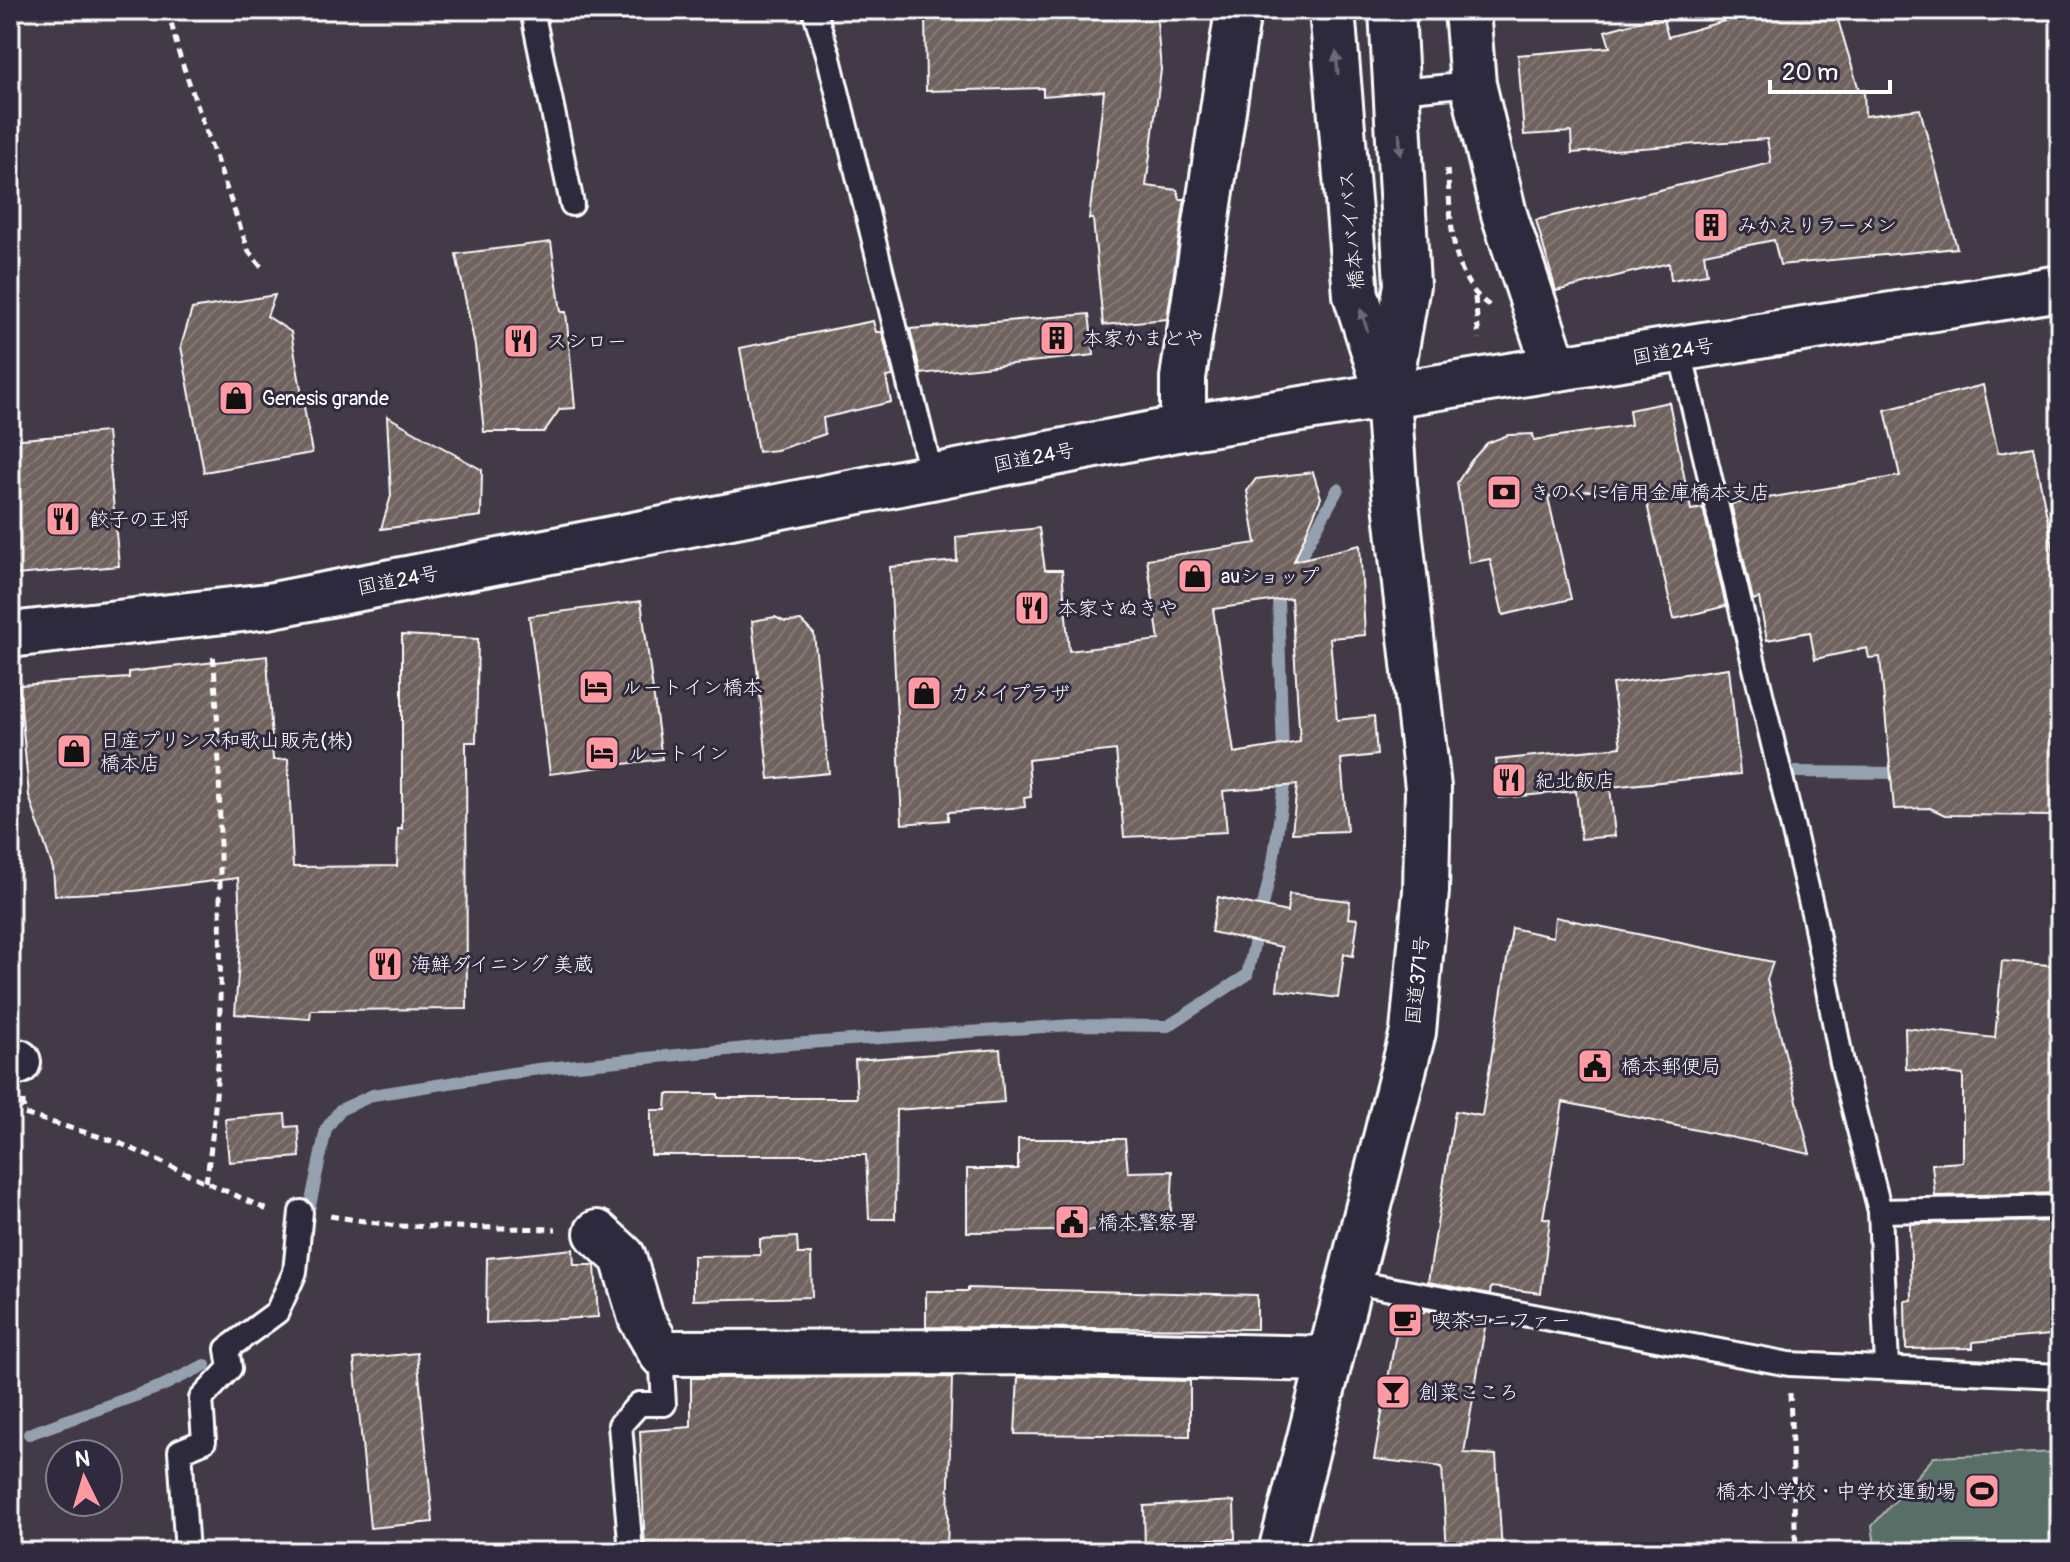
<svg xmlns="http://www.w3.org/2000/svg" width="2070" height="1562" viewBox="0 0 2070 1562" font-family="Pangolin,'Klee One',sans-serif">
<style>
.garden{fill:#5a6e67;stroke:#acb6b3;stroke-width:2}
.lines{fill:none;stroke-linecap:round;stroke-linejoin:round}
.stream{stroke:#96a1b0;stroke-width:12}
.building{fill:url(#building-hatch);stroke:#fff;stroke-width:2;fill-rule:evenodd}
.lane-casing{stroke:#fff;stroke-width:28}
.street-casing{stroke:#fff;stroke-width:50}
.highway-casing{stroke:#fff;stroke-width:50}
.path{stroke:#fff;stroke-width:5;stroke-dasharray:8 6;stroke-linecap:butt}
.lane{stroke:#2f2a3d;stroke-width:22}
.street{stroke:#2f2a3d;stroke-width:44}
.highway{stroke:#2f2a3d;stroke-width:44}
.oneway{fill:#6d6a77}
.labels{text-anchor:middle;stroke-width:6;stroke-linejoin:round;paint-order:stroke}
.poi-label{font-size:20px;fill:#fff;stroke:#2f2a3d;text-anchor:start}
.street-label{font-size:20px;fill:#fff;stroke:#2f2a3d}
</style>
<defs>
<pattern id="building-hatch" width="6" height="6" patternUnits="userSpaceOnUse" patternTransform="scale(2)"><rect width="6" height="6" fill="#6f635e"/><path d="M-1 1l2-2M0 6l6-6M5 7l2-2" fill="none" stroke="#857a76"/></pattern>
</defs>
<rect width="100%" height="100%" fill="#423b47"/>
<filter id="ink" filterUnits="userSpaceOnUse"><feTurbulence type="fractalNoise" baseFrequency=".0125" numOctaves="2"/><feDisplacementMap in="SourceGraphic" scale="16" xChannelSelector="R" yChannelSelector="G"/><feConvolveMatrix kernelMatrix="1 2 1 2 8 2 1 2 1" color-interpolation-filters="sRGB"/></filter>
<g filter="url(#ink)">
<polygon class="garden" points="2060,1452 2060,1552 1876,1552 1872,1526 1934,1457"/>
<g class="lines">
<g class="stream">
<polyline points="1792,772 1905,773"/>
<polyline points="310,1206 326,1129 340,1110 373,1095 538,1069 777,1045 1073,1025 1168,1026 1247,975 1273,862 1284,786 1278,598 1338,489"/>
<polyline points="29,1434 162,1386 205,1365"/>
</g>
</g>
<g class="building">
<polygon points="925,10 1156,10 1161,70 1146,186 1177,190 1180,199 1185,199 1167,319 1103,325 1093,219 1089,219 1104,91 1043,96 1043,88 926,91"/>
<polygon points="1763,10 1835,10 1859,90 1864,89 1865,116 1920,109 1957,248 1780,265 1774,240 1704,254 1707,274 1671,280 1669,263 1556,291 1536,220 1771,163 1767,139 1572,153 1571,132 1524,135 1518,55 1610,47 1605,31 1662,15 1668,37"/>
<polygon points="551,242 561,312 566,312 575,408 560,409 544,432 484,432 475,346 456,254"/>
<polygon points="275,295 267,316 291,332 312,453 204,472 181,346 192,309"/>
<polygon points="1089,314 1094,355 921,374 910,329"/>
<polygon points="873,321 876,332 882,332 893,376 886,377 891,402 823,418 825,434 777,450 758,452 740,348"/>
<polygon points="1983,385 1998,453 2033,447 2055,557 2060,556 2060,816 1945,815 1930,808 1894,809 1880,657 1869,658 1867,648 1815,659 1810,632 1767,640 1759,598 1753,600 1731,504 1900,476 1885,410"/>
<polygon points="1669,402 1691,510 1703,508 1726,606 1674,619 1642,483 1548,497 1571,599 1503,615 1490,559 1469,563 1457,483 1471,461 1487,443 1508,435 1533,434 1534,440 1631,425 1629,410"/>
<polygon points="387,416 482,470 481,516 381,529 391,496"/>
<polygon points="107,432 119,566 16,575 10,501 10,440"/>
<path d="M1313 472 1321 498 1294 561 1360 545 1365 635 1330 638 1337 720 1374 716 1377 755 1341 759 1347 831 1292 833 1297 785 1223 791 1227 832 1124 837 1116 750 1028 760 1031 797 1024 798 1025 807 948 812V820L902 824 890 567 957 561 956 537 1039 528 1045 570H1062L1069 651 1159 640 1147 559 1256 543 1247 491 1256 479ZM1291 598 1300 742 1234 753 1213 609Z"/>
<polygon points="641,601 662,759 550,774 529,616"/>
<polygon points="775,617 785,622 801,621 814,634 829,773 769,779 752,621"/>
<polygon points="402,635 478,639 476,742 466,742 467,1009 311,1010 310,1019 235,1014 241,935 238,878 134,891 55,895 53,869 29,796 19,685 129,678 129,672 267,656 273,760 288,759 293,867 397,866 398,829 402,829"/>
<polygon points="1729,668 1740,774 1610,787 1615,836 1581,839 1576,791 1500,798 1496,760 1621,747 1612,684"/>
<polygon points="1289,894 1350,901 1348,918 1358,919 1353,956 1344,954 1338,998 1277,990 1282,947 1211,932 1218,897 1287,912"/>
<polygon points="1555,917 1773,962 1767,980 1810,1154 1563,1102 1543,1218 1550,1219 1541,1293 1491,1287 1490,1294 1428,1282 1455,1111 1482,1116 1512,928 1553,937"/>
<polygon points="2002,961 2060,966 2060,1193 1935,1196 1932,1164 1963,1162 1963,1075 1906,1069 1905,1028 1995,1038"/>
<polygon points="1000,1049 1004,1102 896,1110 895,1219 869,1219 866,1155 651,1155 651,1110 666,1110 667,1094 718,1094 718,1098 857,1098 855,1060"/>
<polygon points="285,1114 286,1127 298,1126 300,1157 229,1162 225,1119"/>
<polygon points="1018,1139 1125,1139 1128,1172 1173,1171 1170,1230 967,1232 967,1169 1018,1169"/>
<polygon points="2060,1221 2060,1334 1973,1342 1973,1348 1906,1349 1905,1301 1912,1300 1910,1224"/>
<polygon points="797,1237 798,1254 811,1254 812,1297 693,1300 693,1256 760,1255 760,1239"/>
<polygon points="573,1249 574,1265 595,1265 598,1317 486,1323 487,1258"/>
<polygon points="968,1288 1257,1295 1257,1329 926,1327 926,1291 968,1291"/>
<polygon points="1424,1310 1486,1321 1464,1453 1496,1455 1502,1552 1447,1552 1442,1467 1374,1459 1400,1311 1424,1313"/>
<polygon points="417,1353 433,1522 370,1528 354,1359"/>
<polygon points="952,1377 947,1552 645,1552 640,1431 691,1427 691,1378"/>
<polygon points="1018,1377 1190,1381 1190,1436 1015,1434"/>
<polygon points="1234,1501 1235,1539 1204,1539 1204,1552 1145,1552 1144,1506"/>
</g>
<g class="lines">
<defs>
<g id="lane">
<polyline points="532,10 572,204"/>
<polyline points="814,10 828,54 932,477"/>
<polyline points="1398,91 1473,84"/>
<polyline points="1680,351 1814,917 1842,1063 1880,1211 1887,1366"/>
<polyline points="1880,1211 2060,1207"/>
<polyline points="1348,1281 1789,1364 2060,1376"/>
<polyline points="187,1552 180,1451 204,1441 201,1399 230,1368 227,1349 277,1312 295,1272 301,1212"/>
<polyline points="631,1552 620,1425 639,1404 664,1404 661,1353"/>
</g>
<g id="street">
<polyline points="1467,10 1473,84 1504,214 1555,368"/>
<polyline points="1183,428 1183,378 1238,10"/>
<polyline points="10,1063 18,1062"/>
<polyline points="597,1233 623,1257 641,1318 661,1353 1021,1352 1329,1359"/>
</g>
<g id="highway">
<polyline points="1332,10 1356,295 1386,389"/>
<polyline points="10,635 268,606 1183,428 2060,288"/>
<polyline points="1281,1552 1413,1032 1426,891 1428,788 1394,485 1388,395 1407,285 1392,10"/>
</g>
</defs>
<use href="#lane" class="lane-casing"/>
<use href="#street" class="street-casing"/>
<use href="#highway" class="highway-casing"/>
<g class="path">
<polyline points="168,10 179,54 249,252 264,270"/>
<path d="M1447 169C1452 215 1447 277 1490 306"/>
<polyline points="1475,297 1479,339"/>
<polyline points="23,1101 24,1114 117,1142 270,1211"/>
<path d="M206 1182C221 1088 221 991 220 896 220 815 220 734 213 653"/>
<polyline points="330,1216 397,1226 556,1229"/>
<polyline points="1790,1393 1796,1552"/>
</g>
<use href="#lane" class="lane"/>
<use href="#street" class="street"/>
<use href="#highway" class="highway"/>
</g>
<defs><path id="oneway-solid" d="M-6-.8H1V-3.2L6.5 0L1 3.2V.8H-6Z" transform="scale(2)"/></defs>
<g class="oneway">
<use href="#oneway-solid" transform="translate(1337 63) rotate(-95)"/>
<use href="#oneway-solid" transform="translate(1400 144) rotate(87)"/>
<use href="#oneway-solid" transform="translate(1364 320) rotate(-108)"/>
</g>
</g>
<defs>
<symbol id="building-square" viewBox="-11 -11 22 22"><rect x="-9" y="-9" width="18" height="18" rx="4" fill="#ff9aa2" stroke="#2f2a3d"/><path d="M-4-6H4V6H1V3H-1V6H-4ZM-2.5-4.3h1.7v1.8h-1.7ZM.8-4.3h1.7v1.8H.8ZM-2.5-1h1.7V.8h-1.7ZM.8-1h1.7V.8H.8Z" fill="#111"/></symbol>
<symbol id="restaurant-square" viewBox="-11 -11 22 22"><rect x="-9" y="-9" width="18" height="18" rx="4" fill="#ff9aa2" stroke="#2f2a3d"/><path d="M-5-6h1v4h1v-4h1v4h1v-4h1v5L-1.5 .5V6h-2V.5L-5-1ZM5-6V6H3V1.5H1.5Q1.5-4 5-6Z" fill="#111"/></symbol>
<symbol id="shop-square" viewBox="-11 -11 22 22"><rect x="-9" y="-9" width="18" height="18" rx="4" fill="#ff9aa2" stroke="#2f2a3d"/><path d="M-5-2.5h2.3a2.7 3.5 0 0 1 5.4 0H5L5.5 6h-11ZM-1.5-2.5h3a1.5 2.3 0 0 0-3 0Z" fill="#111"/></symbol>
<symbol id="bank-square" viewBox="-11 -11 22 22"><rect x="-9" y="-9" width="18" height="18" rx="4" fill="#ff9aa2" stroke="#2f2a3d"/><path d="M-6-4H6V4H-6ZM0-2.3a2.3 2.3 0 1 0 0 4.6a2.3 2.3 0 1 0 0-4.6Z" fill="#111"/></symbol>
<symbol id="hotel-square" viewBox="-11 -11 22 22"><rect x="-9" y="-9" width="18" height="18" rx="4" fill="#ff9aa2" stroke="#2f2a3d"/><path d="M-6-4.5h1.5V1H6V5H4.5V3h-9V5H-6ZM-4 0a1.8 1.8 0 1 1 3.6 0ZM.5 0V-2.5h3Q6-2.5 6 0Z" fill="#111"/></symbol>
<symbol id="civic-square" viewBox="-11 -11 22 22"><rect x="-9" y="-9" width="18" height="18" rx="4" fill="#ff9aa2" stroke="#2f2a3d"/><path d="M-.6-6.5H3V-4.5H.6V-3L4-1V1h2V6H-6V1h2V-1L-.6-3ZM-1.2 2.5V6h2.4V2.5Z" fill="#111"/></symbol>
<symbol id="cafe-square" viewBox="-11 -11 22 22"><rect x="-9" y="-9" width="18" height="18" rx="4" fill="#ff9aa2" stroke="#2f2a3d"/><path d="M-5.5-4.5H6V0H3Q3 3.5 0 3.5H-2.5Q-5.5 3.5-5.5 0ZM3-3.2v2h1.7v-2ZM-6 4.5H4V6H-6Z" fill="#111"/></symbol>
<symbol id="bar-square" viewBox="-11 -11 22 22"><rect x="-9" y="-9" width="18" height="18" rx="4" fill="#ff9aa2" stroke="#2f2a3d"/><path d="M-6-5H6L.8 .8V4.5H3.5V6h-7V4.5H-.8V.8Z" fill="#111"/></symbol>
<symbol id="stadium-square" viewBox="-11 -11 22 22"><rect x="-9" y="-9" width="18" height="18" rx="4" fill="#ff9aa2" stroke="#2f2a3d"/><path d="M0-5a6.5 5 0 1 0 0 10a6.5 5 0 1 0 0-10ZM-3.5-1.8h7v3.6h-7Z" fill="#111"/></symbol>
</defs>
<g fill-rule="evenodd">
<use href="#building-square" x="1691" y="205" width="40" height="40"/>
<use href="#building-square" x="1037" y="318" width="40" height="40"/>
<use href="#restaurant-square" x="501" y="321" width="40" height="40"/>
<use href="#shop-square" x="216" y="378" width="40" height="40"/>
<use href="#bank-square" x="1484" y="472" width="40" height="40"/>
<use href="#restaurant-square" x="43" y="499" width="40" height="40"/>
<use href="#shop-square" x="1175" y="556" width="40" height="40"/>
<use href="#restaurant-square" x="1012" y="588" width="40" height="40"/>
<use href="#hotel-square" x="576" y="667" width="40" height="40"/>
<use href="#shop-square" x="904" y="673" width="40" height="40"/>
<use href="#shop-square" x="54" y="731" width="40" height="40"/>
<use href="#hotel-square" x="582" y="733" width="40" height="40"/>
<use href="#restaurant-square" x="1489" y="760" width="40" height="40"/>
<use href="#restaurant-square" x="365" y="944" width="40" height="40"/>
<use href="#civic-square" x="1575" y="1046" width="40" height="40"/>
<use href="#civic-square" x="1052" y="1202" width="40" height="40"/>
<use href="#cafe-square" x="1385" y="1300" width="40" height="40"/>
<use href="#bar-square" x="1373" y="1372" width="40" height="40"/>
<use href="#stadium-square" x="1962" y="1471" width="40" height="40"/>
</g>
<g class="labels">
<g class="poi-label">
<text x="1737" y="232">みかえりラーメン</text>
<text x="1083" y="345">本家かまどや</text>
<text x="547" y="348">スシロー</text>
<text x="262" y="405">Genesis grande</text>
<text x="1530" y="499">きのくに信用金庫橋本支店</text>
<text x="89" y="526">餃子の王将</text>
<text x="1221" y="583">auショップ</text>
<text x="1058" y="615">本家さぬきや</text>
<text x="622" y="694">ルートイン橋本</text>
<text x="950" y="700">カメイプラザ</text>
<text x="100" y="747">日産プリンス和歌山販売(株)<tspan x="100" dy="23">橋本店</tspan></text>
<text x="628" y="760">ルートイン</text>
<text x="1535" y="787">紀北飯店</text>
<text x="411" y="971">海鮮ダイニング 美蔵</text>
<text x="1621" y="1073">橋本郵便局</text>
<text x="1098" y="1229">橋本警察署</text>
<text x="1431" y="1327">喫茶コニファー</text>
<text x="1419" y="1399">創菜こころ</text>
<text x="1956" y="1498" text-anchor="end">橋本小学校・中学校運動場</text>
</g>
<g class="street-label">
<text transform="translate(1351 230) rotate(-95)" y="7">橋本バイパス</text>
<text transform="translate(1673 351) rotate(-9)" y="7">国道24号</text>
<text transform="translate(1034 457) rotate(-11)" y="7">国道24号</text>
<text transform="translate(398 580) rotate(-11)" y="7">国道24号</text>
<text transform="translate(1417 980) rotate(-84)" y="7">国道371号</text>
</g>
</g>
<rect width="2070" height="1562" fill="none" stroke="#2f2a3d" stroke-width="40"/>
<rect x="20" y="20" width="2030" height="1522" fill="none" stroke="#fff" stroke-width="3" filter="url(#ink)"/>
<g transform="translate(84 1478) rotate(355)"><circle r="38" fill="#2f2a3d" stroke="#827f8b" stroke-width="2"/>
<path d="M0-6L14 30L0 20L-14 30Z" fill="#ff9aa2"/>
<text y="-12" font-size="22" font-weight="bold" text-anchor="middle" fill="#ffffff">N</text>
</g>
<path d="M1770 80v12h120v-12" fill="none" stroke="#ffffff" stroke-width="4"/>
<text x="1782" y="80" font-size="24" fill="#ffffff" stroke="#2f2a3d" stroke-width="6" paint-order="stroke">20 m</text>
</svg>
